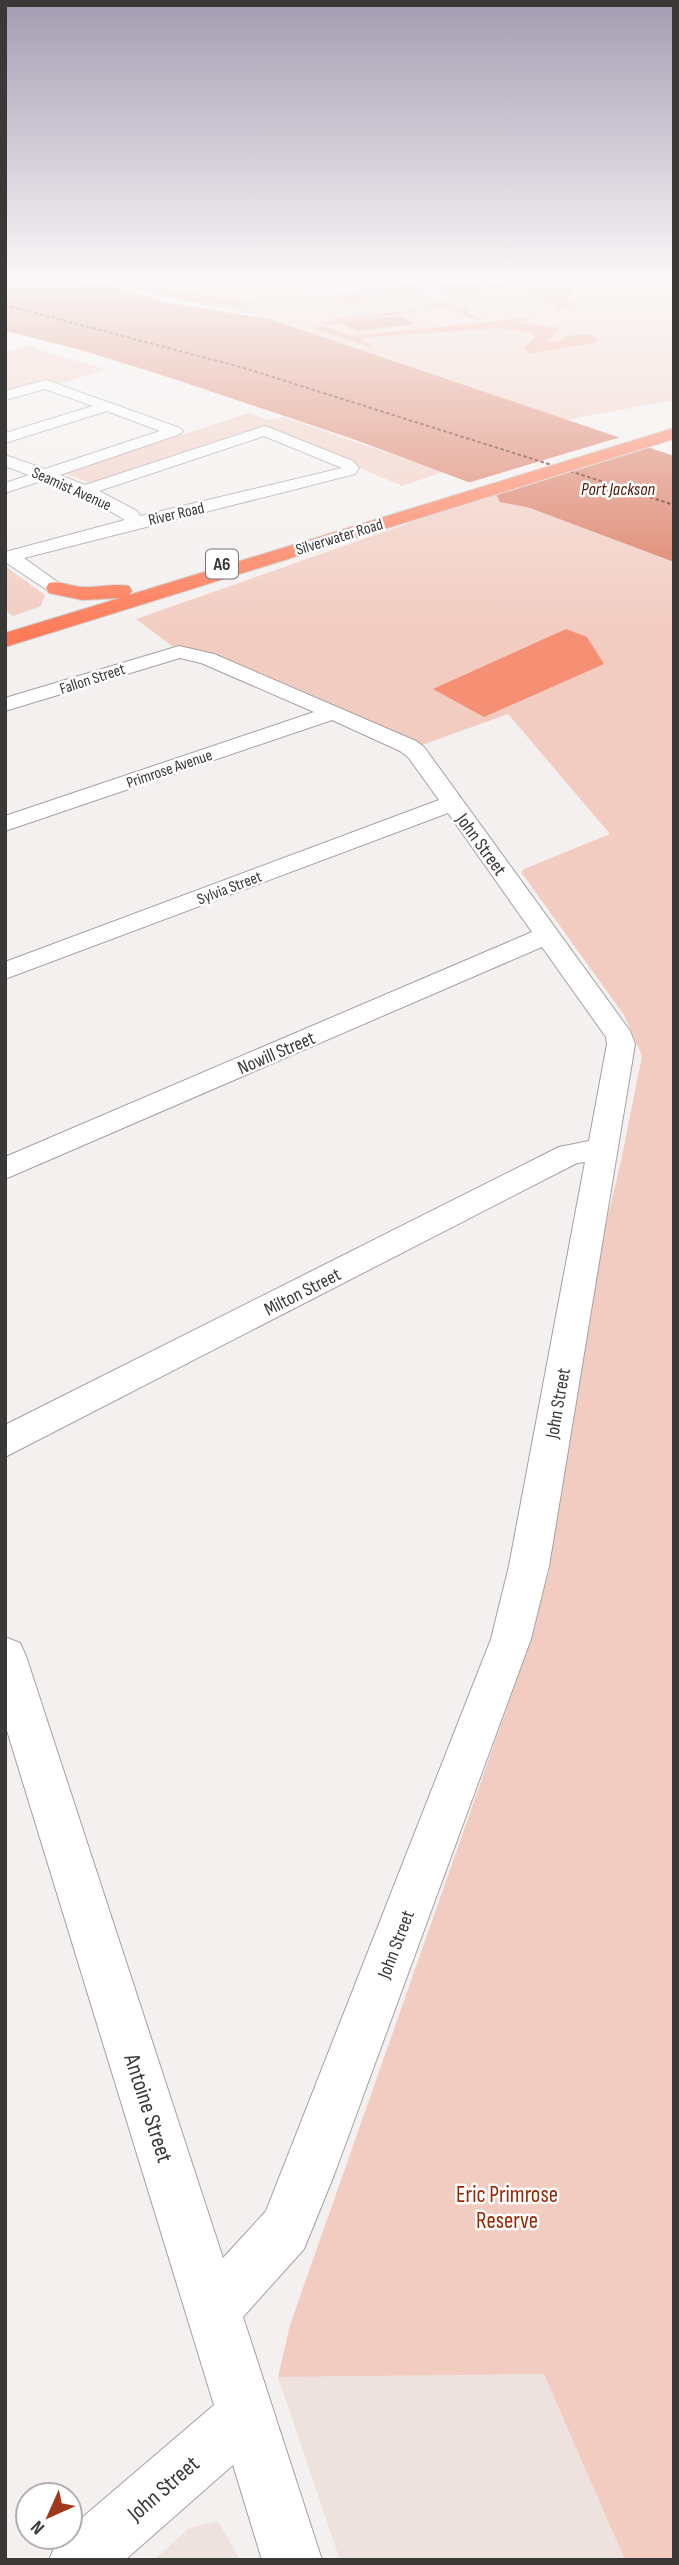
<svg xmlns="http://www.w3.org/2000/svg" width="679" height="2565" viewBox="0 0 679 2565" font-family="'Sofia Sans Condensed',sans-serif">
<style>
.built{fill:#eee2df}
.green{fill:#f2ccc1}
.forest{fill:#f59075}
.water{fill:#db785e}
.pier{fill:#f4f0ef}
.lines{fill:none;stroke-linecap:round;stroke-linejoin:round}
.ferry{stroke:#541605;stroke-width:2;stroke-dasharray:3.5 2.5;stroke-linecap:butt}
.minor-casing{stroke:#a5a1a0;stroke-width:2}
.highway-casing{stroke:#cccccb;stroke-width:2}
.minor{fill:#fff;fill-rule:evenodd}
.highway{fill:#fd7b58;fill-rule:evenodd}
.labels{text-anchor:middle;stroke-width:5;stroke-linejoin:round;paint-order:stroke}
.far-street-label{font-size:16px;fill:#3b3938;stroke:#fff}
.far-water-label{font-size:18px;font-style:italic;fill:#541605;stroke:#fff}
.shield{fill:#fff;stroke:#767474;stroke-width:2}
.shield-label{font-size:18px;font-weight:bold;fill:#3b3938}
.street-label{font-size:19px;fill:#3b3938;stroke:#fff}
.near-street-label{font-size:23px;fill:#3b3938;stroke:#fff}
.near-park-label{font-size:23px;fill:#9c2600;stroke:#fff}
</style>
<rect width="100%" height="100%" fill="#f4f0ef"/>
<g class="built">
<polygon points="545,2374 625,2560 340,2560 278,2377"/>
<polygon points="218,2521 240,2560 154,2560 189,2528"/>
</g>
<g class="green">
<polygon points="67,277 288,277 327,296 347,292 422,292 522,277 674,277 674,400 566,420 253,315"/>
<polygon points="32,345 40,350 106,369 61,384 50,381 5,394 5,353"/>
<polygon points="249,413 269,420 283,417 443,472 402,486 262,426 90,483 64,473"/>
<polygon points="495,493 505,503 530,508 674,562 674,2560 625,2560 544,2374 278,2377 290,2325 523,1662 549,1573 568,1384 621,1161 642,1056 624,1015 521,872 524,869 610,834 508,714 422,745 205,651 172,646 136,619"/>
<polygon points="5,566 45,595 41,606 13,616 5,610"/>
</g>
<g class="forest">
<polygon points="101,277 219,277 164,284 167,286 158,288 257,303 233,307 233,305 182,300"/>
<polygon points="451,277 479,277 426,286 424,292 357,293 372,298 346,303 337,301 350,297 317,300 313,298"/>
<polygon points="554,277 575,277 579,282 572,284 569,302 582,303 560,310 554,309 559,306 531,294 537,286 559,283"/>
<path d="M441 300 453 304 454 307H467L469 313 482 319C464 321 459 308 443 307L330 325 323 324 339 318 427 309 433 306 428 302Z"/>
<polygon points="525,318 529,320 514,322 560,328 546,343 566,339 563,338 572,335 592,335 599,342 529,354 524,348 535,336 533,333 498,328 361,338 373,348 313,328 324,326 352,336"/>
<polygon points="566,629 587,637 604,664 484,717 433,689"/>
</g>
<g class="water">
<polygon points="5,277 65,277 114,287 170,303 269,319 674,456 674,562 530,508 500,502 495,492 353,439 171,378 81,350 5,331"/>
<polygon points="485,279 506,287 449,293 432,287"/>
<polygon points="399,316 415,324 358,331 340,323"/>
</g>
<polygon class="pier" points="624,436 651,445 480,492 464,484"/>
<g class="lines">
<g class="ferry">
<polyline points="5,305 244,368 555,466"/>
<polyline points="570,471 674,505"/>
</g>
<defs>
<g id="minor">
<path d="M46 380 180 428 183 431 180 434 60 475 85 485 265 426 353 461 359 468 355 474 24 558 66 588 57 594 50 592 5 562V552L125 520 79 493 44 480 5 493V483L29 475 5 466V455L45 469 160 431 107 411 5 443V433L93 406 45 389 5 400V391ZM264 436 342 468 140 516 137 511 99 491Z"/>
<polygon points="179,646 214,654 416,741 424,747 630,1031 635,1044 549,1566 531,1639 334,2175 304,2249 243,2317 322,2560 262,2560 233,2465 125,2560 49,2560 58,2539 70,2537 70,2528 214,2405 5,1724 5,1637 20,1643 26,1656 223,2258 266,2211 491,1639 509,1566 585,1162 577,1163 5,1457 5,1425 559,1147 589,1141 607,1044 606,1037 542,947 5,1179 5,1157 532,932 448,813 5,979 5,962 439,800 408,757 400,751 332,720 5,831 5,816 314,712 201,663 180,658 5,711 5,698"/>
</g>
<path id="highway" d="M674 428V439L5 647V633L120 598 82 600 49 593 46 588 49 583C61 580 71 587 83 587 98 588 113 583 129 586L132 591 129 595Z"/>
</defs>
<use href="#minor" class="minor-casing"/>
<use href="#highway" class="highway-casing"/>
<use href="#minor" class="minor"/>
<use href="#highway" class="highway"/>
</g>
<linearGradient id="sky" x2="0" y2="1"><stop stop-color="#a39cb1"/><stop offset="0.44" stop-color="#faf8f8"/><stop offset="1" stop-color="#faf8f8" stop-opacity="0"/></linearGradient>
<rect width="679" height="636" fill="url(#sky)"/>
<g class="labels">
<g class="far-street-label">
<text transform="translate(72 488) rotate(24)" y="6">Seamist Avenue</text>
<text transform="translate(176 513) rotate(-13)" y="6">River Road</text>
<text transform="translate(339 536) rotate(-17)" y="6">Silverwater Road</text>
<text transform="translate(92 678) rotate(-18)" y="6">Fallon Street</text>
<text transform="translate(169 768) rotate(-19)" y="6">Primrose Avenue</text>
<text transform="translate(229 887) rotate(-21)" y="6">Sylvia Street</text>
</g>
<g class="far-water-label">
<text x="618" y="495">Port Jackson</text>
</g>
<rect class="shield" x="206" y="549.5" width="32" height="29" rx="5"/>
<g class="shield-label">
<text x="222" y="570">A6</text>
</g>
<g class="street-label">
<text transform="translate(482 844) rotate(54)" y="7">John Street</text>
<text transform="translate(276 1052) rotate(-23)" y="7">Nowill Street</text>
<text transform="translate(302 1291) rotate(-27)" y="7">Milton Street</text>
<text transform="translate(557 1403) rotate(-80)" y="7">John Street</text>
<text transform="translate(395 1944) rotate(-69)" y="7">John Street</text>
</g>
<g class="near-street-label">
<text transform="translate(149 2108) rotate(72)" y="8">Antoine Street</text>
<text transform="translate(163 2488) rotate(-41)" y="8">John Street</text>
</g>
<g class="near-park-label">
<text x="507" y="2202">Eric Primrose<tspan x="507" dy="26">Reserve</tspan></text>
</g>
</g>
<rect width="679" height="2565" fill="none" stroke="#3b3938" stroke-width="14"/>
<g transform="translate(49 2516) rotate(225)"><circle r="33" fill="#ffffff" stroke="#b1b0af" stroke-width="2"/>
<path d="M0-5L12 26L0 18L-12 26Z" fill="#a0381b"/>
<text y="-10" font-size="19" font-weight="bold" text-anchor="middle" fill="#3b3938">N</text>
</g>
</svg>
